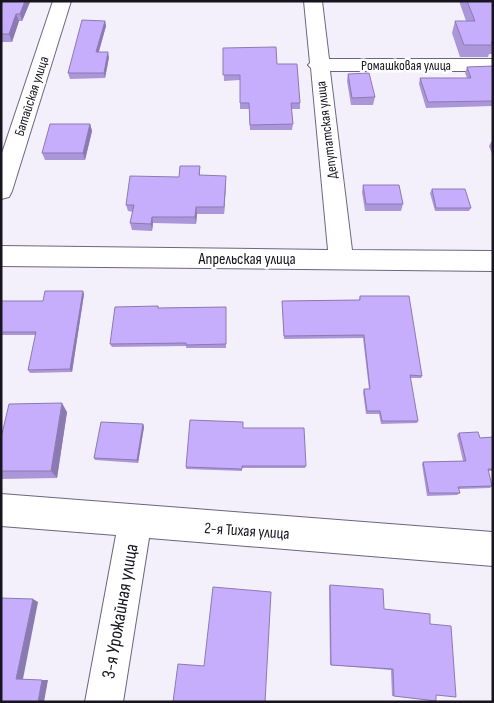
<svg xmlns="http://www.w3.org/2000/svg" width="494" height="703" viewBox="0 0 494 703" font-family="'Sofia Sans Condensed',sans-serif">
<style>
.lines{fill:none;stroke-linecap:round;stroke-linejoin:round}
.minor-casing{stroke:#6c657e;stroke-width:2}
.minor{fill:#fff;fill-rule:evenodd}
.wall{fill:#ab96da}
.shaded-wall{fill:#8b7ab1}
.building{fill:#c7aefd;stroke:#8b7ab1}
.labels{text-anchor:middle;stroke-width:5;stroke-linejoin:round;paint-order:stroke}
.far-street-label{font-size:14px;fill:#17141e;stroke:#fff}
.street-label{font-size:16px;fill:#17141e;stroke:#fff}
.near-street-label{font-size:19px;fill:#17141e;stroke:#fff}
</style>
<rect width="100%" height="100%" fill="#f3f0fb"/>
<g class="lines">
<defs>
<g id="minor">
<polygon points="53,1 71,1 12,191 9,197 1,199 1,156"/>
<polygon points="304,1 322,1 329,59 493,59 493,71 330,71 352,250 493,251 493,271 1,266 1,246 328,250 311,68 308,65 310,63"/>
<polygon points="1,494 493,532 493,566 149,538 123,702 85,702 116,535 1,526"/>
</g>
</defs>
<use href="#minor" class="minor-casing"/>
<use href="#minor" class="minor"/>
</g>
<g class="wall">
<polygon points="459,1 493,1 493,54 489,54 488,57 460,57 452,33 455,21 466,21"/>
<polygon points="30,2 22,21 19,21 12,42 1,42 1,5"/>
<polygon points="105,21 106,26 99,52 109,57 105,78 70,79 68,73"/>
<polygon points="223,48 277,64 300,103 300,109 291,109 293,124 292,130 250,130 249,109 240,109 240,80 224,81"/>
<polygon points="493,66 493,106 426,108 419,84 420,78 467,78 465,73 467,67"/>
<polygon points="348,74 375,97 373,105 351,105 347,81"/>
<polygon points="90,124 92,131 85,160 45,160 42,153"/>
<polygon points="493,139 493,156 489,146"/>
<polygon points="200,166 200,175 226,182 224,214 197,214 196,224 153,223 152,231 132,230 130,223 133,212 128,211 126,205"/>
<polygon points="363,185 403,204 401,211 365,211 362,192"/>
<polygon points="432,189 471,208 469,211 435,211 430,193"/>
<polygon points="84,294 72,372 30,373 28,370 36,335 1,335 1,301 43,301"/>
<polygon points="360,296 422,376 421,378 410,378 418,421 417,423 381,424 379,414 366,414 363,392 364,389 369,389 363,338 284,339 282,301 359,300"/>
<polygon points="158,306 159,308 226,307 226,348 186,348 186,346 112,347 110,344"/>
<polygon points="67,412 57,478 2,479 1,478 1,438"/>
<polygon points="143,424 144,427 138,463 95,460 94,458"/>
<polygon points="243,428 306,466 305,468 242,468 242,471 186,469 186,467"/>
<polygon points="459,433 480,438 493,437 493,471 488,471 492,486 490,488 459,489 460,493 457,495 427,496 422,464 423,462 463,461 457,435"/>
<polygon points="330,585 384,609 436,695 436,701 392,696 391,670 330,665 329,586"/>
</g>
<g class="shaded-wall">
<polygon points="25,1 30,2 22,21 20,14"/>
<polygon points="16,14 19,21 12,42 9,34"/>
<polygon points="105,21 106,26 97,57 96,52"/>
<polygon points="108,52 109,57 105,78 104,73"/>
<polygon points="90,124 92,131 85,160 83,153"/>
<polygon points="226,176 226,182 224,214 224,207"/>
<polygon points="196,207 197,214 196,224 195,217"/>
<polygon points="152,217 153,223 152,231 151,224"/>
<polygon points="83,291 84,294 72,372 70,369"/>
<polygon points="62,403 67,412 57,478 51,471"/>
<polygon points="143,424 144,427 138,463 137,460"/>
<polygon points="33,599 38,602 23,679 16,679"/>
<polygon points="42,680 48,680 44,702 38,702"/>
</g>
<g class="building">
<polygon points="3,1 25,1 20,14 16,14 9,34 1,34 1,5"/>
<polygon points="467,1 493,1 493,42 491,42 493,45 464,45 455,21 475,21"/>
<polygon points="82,20 105,21 96,52 108,52 104,73 68,73"/>
<polygon points="276,47 277,64 297,64 300,103 291,103 293,124 250,125 249,103 240,103 240,75 223,75 223,48"/>
<polygon points="493,66 493,101 428,102 420,78 471,78 467,67"/>
<polygon points="369,73 375,97 352,98 348,74"/>
<polygon points="50,124 90,124 83,153 42,153"/>
<polygon points="180,166 200,166 199,175 226,176 224,207 196,207 195,217 152,217 151,224 130,223 134,205 126,205 130,176 179,177"/>
<polygon points="363,185 399,185 403,204 366,204"/>
<polygon points="432,189 465,189 471,208 436,208"/>
<polygon points="45,291 83,291 70,369 28,370 36,332 1,332 1,301 43,301"/>
<polygon points="360,296 409,296 422,376 410,375 418,421 382,421 380,411 367,411 364,389 370,389 364,335 284,336 282,301 360,300"/>
<polygon points="158,306 158,308 226,307 226,344 186,345 186,343 110,344 115,307"/>
<polygon points="62,403 51,471 1,471 1,438 9,404"/>
<polygon points="190,420 243,422 243,428 304,428 306,466 242,466 242,469 186,467"/>
<polygon points="101,422 143,424 137,460 94,458"/>
<polygon points="478,432 480,438 493,437 493,469 488,469 492,486 458,487 460,493 429,493 423,462 466,461 459,433"/>
<polygon points="330,585 383,589 384,609 430,614 430,624 451,626 456,697 436,695 436,701 394,696 393,669 331,665"/>
<polygon points="213,587 271,592 265,702 173,702 178,664 204,666"/>
<polygon points="1,598 33,599 16,679 42,680 38,702 1,702"/>
</g>
<g class="labels">
<g class="far-street-label">
<text x="406" y="70">Ромашковая улица</text>
<text transform="translate(31 96) rotate(-72)" y="5">Батайская улица</text>
<text transform="translate(326 130) rotate(-97)" y="5">Депутатская улица</text>
</g>
<g class="street-label">
<text x="247" y="264">Апрельская улица</text>
<text transform="translate(247 530) rotate(4)" y="6">2-я Тихая улица</text>
</g>
<g class="near-street-label">
<text transform="translate(119 611) rotate(-80)" y="7">3-я Урожайная улица</text>
</g>
</g>
<rect width="494" height="703" fill="none" stroke="#17141e" stroke-width="5"/>
</svg>
